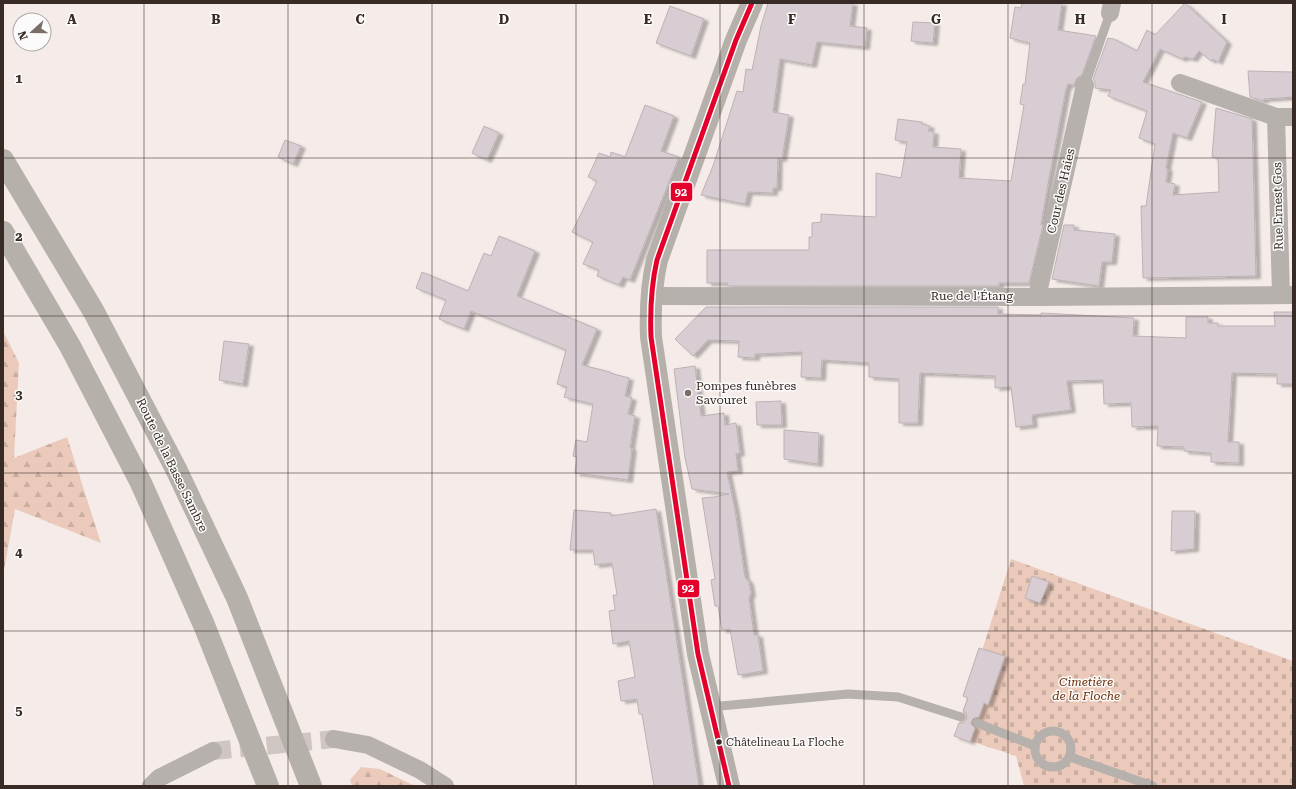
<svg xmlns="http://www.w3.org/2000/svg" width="1296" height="789" viewBox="0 0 1296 789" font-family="'Roboto Serif',serif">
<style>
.forest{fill:url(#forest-firs)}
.cemetery{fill:url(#cemetery-stones)}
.building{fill:#d8cdd2;stroke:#bcb2b6;filter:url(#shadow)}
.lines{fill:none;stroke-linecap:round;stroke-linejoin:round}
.street-tunnel{stroke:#cfc5c2;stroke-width:18;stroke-dasharray:18 9;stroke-linecap:butt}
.lane{stroke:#b6b1ac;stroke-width:9}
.street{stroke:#b6b1ac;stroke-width:18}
.secondary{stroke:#b6b0ab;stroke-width:22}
.highway{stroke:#b5b0a9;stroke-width:22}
.bus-1-casing{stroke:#fbfbfb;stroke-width:8}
.bus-1{stroke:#e4002b;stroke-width:5}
.grid{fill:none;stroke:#382a24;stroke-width:1;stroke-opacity:0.55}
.poi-dot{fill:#7a6e69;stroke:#fbfbfb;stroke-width:1.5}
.bus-dot{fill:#382a24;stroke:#fbfbfb;stroke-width:1.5}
.labels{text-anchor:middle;stroke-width:3;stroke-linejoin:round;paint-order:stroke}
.bus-label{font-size:11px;fill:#382a24;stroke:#fbfbfb;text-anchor:start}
.street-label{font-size:12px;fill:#382a24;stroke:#fbfbfb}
.poi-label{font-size:12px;fill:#382a24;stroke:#fbfbfb;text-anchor:start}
.park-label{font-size:12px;font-style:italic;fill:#702f0a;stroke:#fbfbfb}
.grid-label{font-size:13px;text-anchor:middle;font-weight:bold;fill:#382a24;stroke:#fbfbfb;stroke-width:3;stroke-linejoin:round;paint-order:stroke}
.line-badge{stroke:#fbfbfb;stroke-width:1.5}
.badge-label{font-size:11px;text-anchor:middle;font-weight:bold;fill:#fff}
</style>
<defs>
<pattern id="forest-firs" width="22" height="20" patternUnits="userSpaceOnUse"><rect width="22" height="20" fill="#ebcabb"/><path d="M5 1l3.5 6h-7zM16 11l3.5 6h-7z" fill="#caaea1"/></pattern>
<pattern id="cemetery-stones" width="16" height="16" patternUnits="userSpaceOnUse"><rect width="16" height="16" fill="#ebcabb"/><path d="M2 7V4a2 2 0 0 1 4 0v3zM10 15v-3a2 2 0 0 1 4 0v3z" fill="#caaea1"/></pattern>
<filter id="shadow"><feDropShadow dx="4.5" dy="2.5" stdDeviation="1" flood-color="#0004"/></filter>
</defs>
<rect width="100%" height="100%" fill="#f5ece9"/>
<g class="forest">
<polygon points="3,331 19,363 14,458 67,437 101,543 15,509 3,576"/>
<polygon points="361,767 380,769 415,786 352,786 350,780"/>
</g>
<polygon class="cemetery" points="1011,559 1293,661 1293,786 1024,786 1016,756 955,736"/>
<g class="building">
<polygon points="768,3 853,3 850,26 867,28 865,47 817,42 812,65 780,59 773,112 789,115 782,159 778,158 777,188 773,188 773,193 748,192 745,204 701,195 713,166 737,91 743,92 746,69 752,70 761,26"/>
<polygon points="1022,3 1062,3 1058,30 1096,36 1082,75 1077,78 1074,85 1068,84 1066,89 1048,184 1041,225 1043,225 1029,283 999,283 999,286 726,286 728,283 707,283 707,250 809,250 809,237 812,237 812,223 821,222 821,214 876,217 876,173 901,178 907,142 895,140 898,119 922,122 922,124 930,126 928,131 934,132 933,147 961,149 959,178 1011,181 1024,105 1020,104 1023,84 1025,84 1030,43 1010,38 1015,7 1021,8"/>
<polygon points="1185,3 1227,42 1218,62 1213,59 1211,61 1199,51 1193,59 1185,57 1182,59 1160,49 1143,82 1202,102 1187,138 1173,133 1166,168 1168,169 1166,182 1175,184 1173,195 1219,192 1218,158 1212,157 1216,108 1252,119 1256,276 1143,278 1141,206 1146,206 1155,144 1139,138 1147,111 1108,96 1111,90 1095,88 1095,82 1093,79 1108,38 1114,39 1137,51 1147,30 1155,35"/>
<polygon points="670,6 704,19 691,56 656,43"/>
<polygon points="913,22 935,23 933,43 911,41"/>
<polygon points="1248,71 1293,72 1293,97 1264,99 1263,101 1250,97"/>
<polygon points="645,105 674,116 661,151 679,157 630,280 623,277 619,285 597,276 599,270 583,264 593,242 572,232 597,181 588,177 599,153 610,157 611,152 625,157"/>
<polygon points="484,126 499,133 487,160 472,153"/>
<polygon points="285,140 301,146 293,164 278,157"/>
<polygon points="1064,225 1074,225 1074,230 1115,234 1112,262 1102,262 1099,286 1052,279"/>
<polygon points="499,236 535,251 517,296 597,329 582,365 610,372 610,373 629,378 625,396 632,398 628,414 635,416 630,448 632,448 628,480 575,473 577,457 573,456 576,440 587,442 593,404 564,397 567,387 557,384 566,350 471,311 464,329 439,319 446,300 416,288 422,272 468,291 484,253 491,256"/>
<polygon points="706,307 998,307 998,314 1041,315 1041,313 1134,318 1133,336 1186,338 1186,317 1208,317 1208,323 1218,323 1218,326 1275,326 1274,312 1293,312 1293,384 1277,384 1277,374 1232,373 1228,442 1239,442 1239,463 1211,462 1211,453 1184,451 1184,447 1157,446 1158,426 1132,427 1131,403 1104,404 1103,380 1067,381 1071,410 1032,415 1033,425 1016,427 1011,387 995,388 995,376 920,373 918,423 899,423 899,379 869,377 869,363 822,360 821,378 801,377 802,352 755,354 755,358 738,357 739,341 708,340 693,356 675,339"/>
<polygon points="224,341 249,344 243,384 219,380"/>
<polygon points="695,366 701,416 724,413 725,425 736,423 740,453 736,454 738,471 727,472 735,510 745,577 749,582 751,593 749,598 754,635 758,635 763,671 738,675 730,629 722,630 718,606 715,606 711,580 715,579 702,498 714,497 729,494 692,489 685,458 674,369"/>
<polygon points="781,401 782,425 757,425 756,402"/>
<polygon points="784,430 819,433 818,464 784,459"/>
<polygon points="656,509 666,572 699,786 654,786 642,714 639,714 637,699 621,701 618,681 635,677 629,641 613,644 609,611 615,610 613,595 617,595 612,563 595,565 593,550 570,550 574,510 611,513 611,516"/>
<polygon points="1172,511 1195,511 1194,549 1171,551"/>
<polygon points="1032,576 1049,582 1040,603 1025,598"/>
<polygon points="979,648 1005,656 988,705 984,703 979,717 974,718 972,720 971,724 975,728 970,742 954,736 959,723 963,723 967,718 966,713 963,711 968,698 963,696"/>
</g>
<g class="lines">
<polyline class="street-tunnel" points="213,751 334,739"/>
<g class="lane">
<polyline points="1085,85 1110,13"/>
<polyline points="710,707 848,694 898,697 961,717"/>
<polyline points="977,723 1035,746"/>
<circle cx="1053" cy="749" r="18"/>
<polyline points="1070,757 1153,786"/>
</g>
<g class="street">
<polyline points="1110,13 1112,3"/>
<polyline points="1180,83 1276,117 1293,117"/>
<polyline points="1276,117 1281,295"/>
<polyline points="651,296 1037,297 1293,295"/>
<polyline points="1037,297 1085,85"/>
<polyline points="334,739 368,745 420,770 445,786"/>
<polyline points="151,786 159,778 213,751"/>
</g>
<path class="secondary" d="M729 786 698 654 651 337C650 311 651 286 657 260L736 40 752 3"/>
<g class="highway">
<polyline points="3,160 94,312 176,469 237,598 311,786"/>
<polyline points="3,232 70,346 141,483 204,625 268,786"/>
</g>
<defs>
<path id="bus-1" d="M729 786 698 654 651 337C650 311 651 286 657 260L736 40 752 3"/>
</defs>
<use href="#bus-1" class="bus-1-casing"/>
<use href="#bus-1" class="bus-1"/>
</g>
<path class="grid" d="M144 3V786M288 3V786M432 3V786M576 3V786M720 3V786M864 3V786M1008 3V786M1152 3V786M3 158H1293M3 316H1293M3 473H1293M3 631H1293"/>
<circle class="poi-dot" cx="688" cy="393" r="4"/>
<circle class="bus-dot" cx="719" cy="742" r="3.5"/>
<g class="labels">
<g class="bus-label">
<text x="726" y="746">Châtelineau La Floche</text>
</g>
<g class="street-label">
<text transform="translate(1061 191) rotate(-77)" y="4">Cour des Haies</text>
<text transform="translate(1278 206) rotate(-91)" y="4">Rue Ernest Gos</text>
<text x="972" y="300">Rue de l'Étang</text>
<text transform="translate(172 465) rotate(64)" y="4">Route de la Basse Sambre</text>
</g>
<g class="poi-label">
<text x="696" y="390">Pompes funèbres<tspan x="696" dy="14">Savouret</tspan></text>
</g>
<g class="park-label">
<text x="1086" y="686">Cimetière<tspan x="1086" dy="14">de la Floche</tspan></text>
</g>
</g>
<g class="grid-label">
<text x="72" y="24">A</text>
<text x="216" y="24">B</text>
<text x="360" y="24">C</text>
<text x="504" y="24">D</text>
<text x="648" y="24">E</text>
<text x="792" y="24">F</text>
<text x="936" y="24">G</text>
<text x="1080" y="24">H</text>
<text x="1224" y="24">I</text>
<text x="19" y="83">1</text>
<text x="19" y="241">2</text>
<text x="19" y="399">3</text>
<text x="19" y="557">4</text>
<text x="19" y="715">5</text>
</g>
<g class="line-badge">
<rect x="670" y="182" width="23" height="20" rx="4" fill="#e4002b"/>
<rect x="677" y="579" width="23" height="19" rx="4" fill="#e4002b"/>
</g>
<g class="badge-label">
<text x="681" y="196">92</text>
<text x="688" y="592">92</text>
</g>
<rect width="1296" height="789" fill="none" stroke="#382a24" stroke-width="8"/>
<g transform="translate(32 32) rotate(249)"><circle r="19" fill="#fbfbfb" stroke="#ada7a5"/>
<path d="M0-3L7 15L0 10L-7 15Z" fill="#7a6e69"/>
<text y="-6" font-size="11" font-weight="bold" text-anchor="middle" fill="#382a24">N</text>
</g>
</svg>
